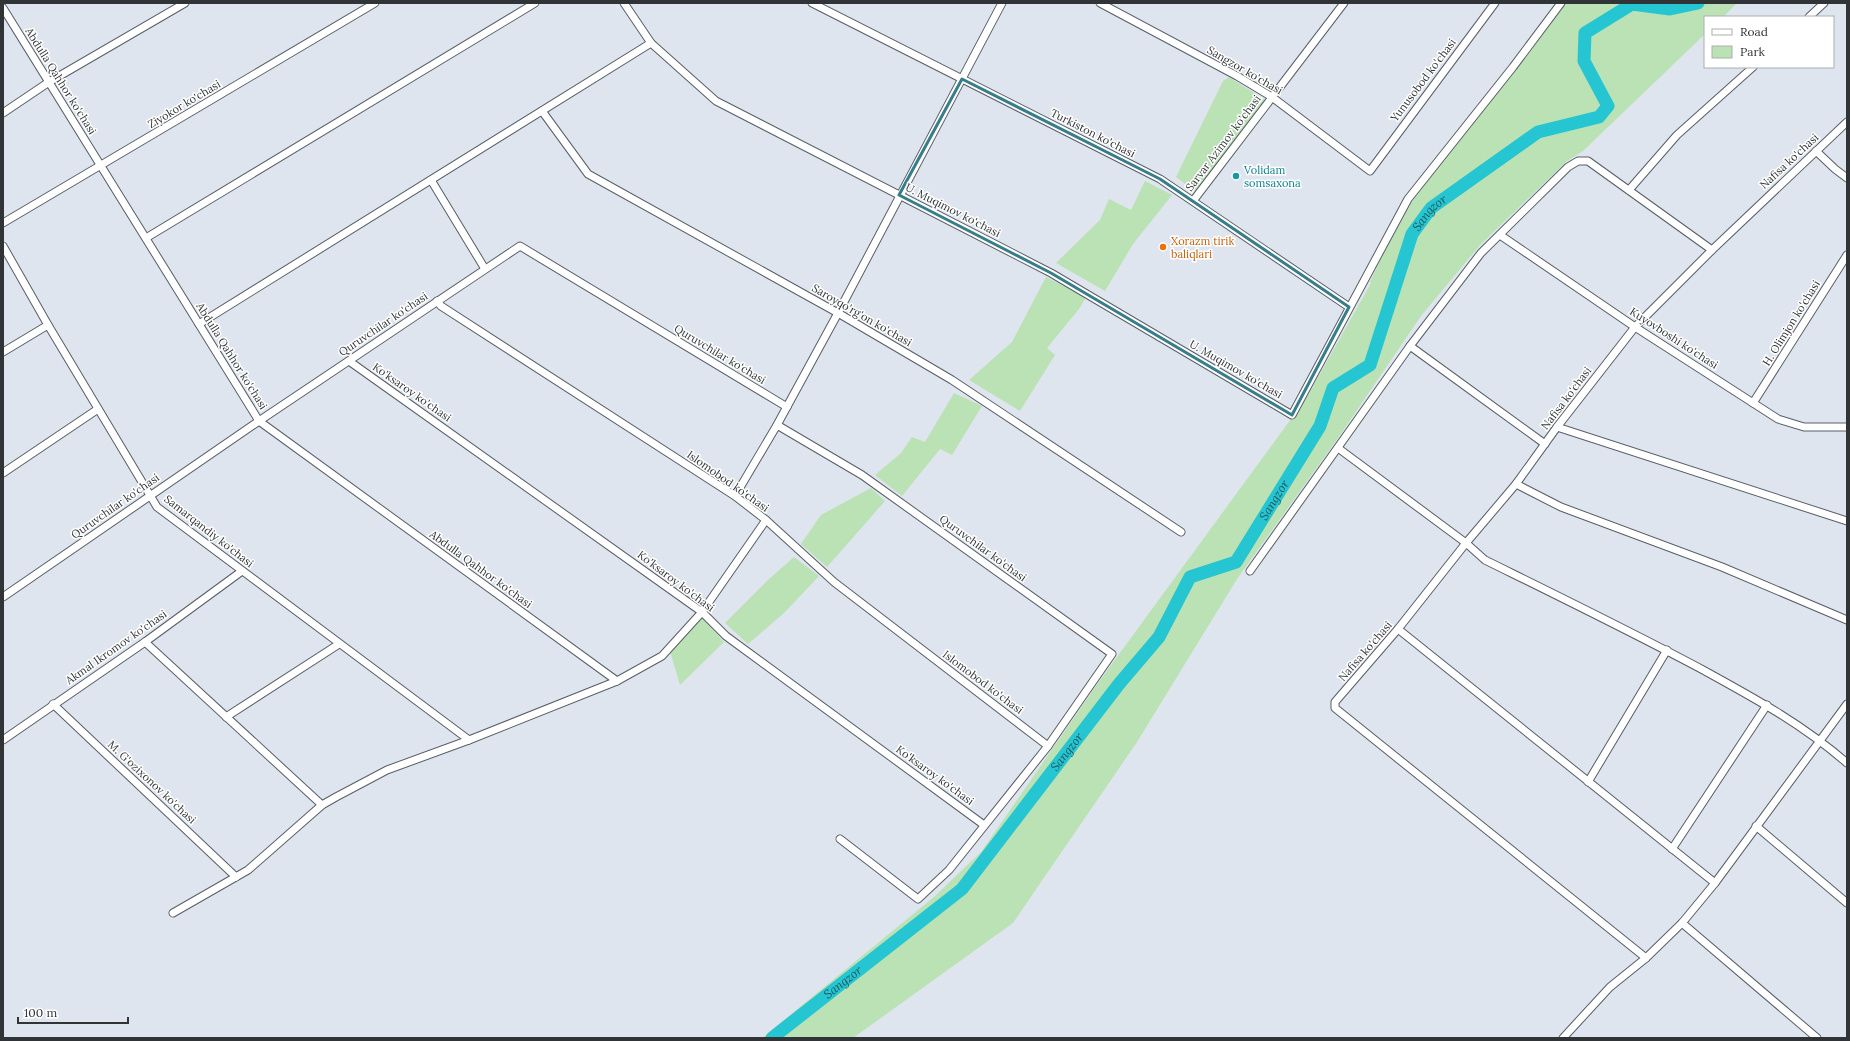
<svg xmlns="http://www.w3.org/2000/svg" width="1850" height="1041" viewBox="0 0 1850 1041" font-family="Lora,serif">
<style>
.green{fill:#bae2b4}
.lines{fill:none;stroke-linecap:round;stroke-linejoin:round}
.river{stroke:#26c5d2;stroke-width:13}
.minor-casing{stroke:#595e66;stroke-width:9}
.minor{stroke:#fff;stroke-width:7}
.marked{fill:none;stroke:#387d8a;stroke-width:3;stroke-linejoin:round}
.culture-dot{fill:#0f9aa8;stroke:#fff;stroke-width:1.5}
.food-dot{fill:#e8710a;stroke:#fff;stroke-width:1.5}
.labels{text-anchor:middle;stroke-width:3;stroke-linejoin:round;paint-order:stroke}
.street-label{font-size:11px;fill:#313437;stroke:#fff}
.culture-label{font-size:11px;fill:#0d838f;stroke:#fff;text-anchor:start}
.food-label{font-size:11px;fill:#c56008;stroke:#fff;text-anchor:start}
.water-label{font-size:12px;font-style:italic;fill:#1c585e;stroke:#fff}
</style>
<rect width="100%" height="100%" fill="#dee5ee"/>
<g class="green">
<polygon points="1566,3 1737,3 1723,17 1705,17 1705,34 1583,151 1567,161 1480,245 1421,316 1338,438 1237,579 1137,742 1013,923 853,1038 762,1038 934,897 981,852 1098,683 1307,397 1371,283 1370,282 1386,248 1413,200"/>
<polygon points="1229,77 1265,100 1196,192 1176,177 1223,81"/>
<polygon points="1145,181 1172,195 1133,244 1105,291 1056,263 1100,220 1109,199 1131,210"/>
<polygon points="1046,277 1086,297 1079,309 1047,348 1055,355 1020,411 969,380 1012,342"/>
<polygon points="954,393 982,406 952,455 940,449 902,496 875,475 901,453 912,437 925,442"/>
<polygon points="871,488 885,501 827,567 801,544 821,515"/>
<polygon points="794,557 819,576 784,613 748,644 725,623 769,579"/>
<polygon points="701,617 724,642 680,685 670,651"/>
</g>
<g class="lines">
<path class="river" id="s1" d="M772 1038 962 889 1119 684 1159 637 1190 577 1236 562 1320 426 1333 388 1370 365 1412 234 1431 208 1538 132 1599 117 1608 106 1584 61 1585 33 1632 4 1670 9 1698 3"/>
<defs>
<g id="minor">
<polyline points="624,3 651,43 716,101 1051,273 1292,415 1408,199 1513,67 1561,3"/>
<polyline points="812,3 1160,179 1349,307"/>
<polyline points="1100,3 1237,76 1272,97 1370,171 1495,3"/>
<polyline points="3,8 259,421 617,681"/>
<polyline points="1809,17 1824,3"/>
<polyline points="542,111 588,174 838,313 952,380 1181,532"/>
<polyline points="3,113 49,82 185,3"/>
<polyline points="1816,151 1835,169 1847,178"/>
<polyline points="431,180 485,269"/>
<polyline points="1629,190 1677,135 1753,67"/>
<polyline points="1193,201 1344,3"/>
<polyline points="3,223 375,3"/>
<polyline points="1500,235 1635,327 1778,419 1804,427 1847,427"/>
<polyline points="146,238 535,3"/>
<polyline points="3,246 48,325 157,507 469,740"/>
<polyline points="437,301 441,306 735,496 766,520 834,582 1048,746"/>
<polyline points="199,324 651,43"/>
<polyline points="1410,346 1545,444"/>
<polyline points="3,352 48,325"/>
<polyline points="349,361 702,612 726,636 984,825"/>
<polyline points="1753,403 1847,255"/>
<polyline points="777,425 862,475 1112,654 1048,746 949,870 918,899 840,839"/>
<polyline points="1557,427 1847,521"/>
<path d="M1338 448 1466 543 1485 560C1558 596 1632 632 1705 671 1756 699 1802 724 1847 763"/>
<polyline points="3,473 98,409"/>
<polyline points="1516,484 1561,507 1722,567 1847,620"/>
<polyline points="735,496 777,425 838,313 1002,3"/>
<polyline points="1250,571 1410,346 1481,253 1568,167 1578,161 1588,161 1712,250"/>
<polyline points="3,597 259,421 520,246 787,407"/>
<polyline points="1398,629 1715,883"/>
<polyline points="145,642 322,805"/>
<polyline points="53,704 236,877"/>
<polyline points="226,717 339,644"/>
<polyline points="3,740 145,642 242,571"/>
<polyline points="1588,782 1667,650"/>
<polyline points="1756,826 1847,903"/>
<polyline points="1672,849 1767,705"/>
<polyline points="173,913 248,870 322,805 336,797 387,770 469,740 617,681 662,656 702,612 766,520"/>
<polyline points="1682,923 1817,1038"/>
<polyline points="1646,958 1335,708 1335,702 1398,629 1466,543 1516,484 1557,427 1635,327 1712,250 1847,122"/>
<polyline points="1563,1038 1610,987 1646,958 1682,923 1715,883 1847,704"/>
</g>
</defs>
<use href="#minor" class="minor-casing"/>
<use href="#minor" class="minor"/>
</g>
<path class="marked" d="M962 79 1160 179 1349 307 1292 415 1051 273 899 195Z"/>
<circle class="culture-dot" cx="1236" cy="176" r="4"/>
<circle class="food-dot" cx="1163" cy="247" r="4"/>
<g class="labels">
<g class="street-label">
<text transform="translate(1245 70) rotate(30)" y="4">Sangzor ko'chasi</text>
<text transform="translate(1423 80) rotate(-53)" y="4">Yunusobod ko'chasi</text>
<text transform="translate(61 81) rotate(58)" y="4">Abdulla Qahhor ko'chasi</text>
<text transform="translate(184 104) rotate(-31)" y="4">Ziyokor ko'chasi</text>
<text transform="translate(1093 133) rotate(27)" y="4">Turkiston ko'chasi</text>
<text transform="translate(1223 143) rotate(-53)" y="4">Sarvar Azimov ko'chasi</text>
<text transform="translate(1789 161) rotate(-43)" y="4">Nafisa ko'chasi</text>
<text transform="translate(953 210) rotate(27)" y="4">U. Muqimov ko'chasi</text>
<text transform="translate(862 315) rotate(30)" y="4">Saroyqo'rg'on ko'chasi</text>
<text transform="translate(1791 323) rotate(-58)" y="4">H. Olimjon ko'chasi</text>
<text transform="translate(383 324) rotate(-34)" y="4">Quruvchilar ko'chasi</text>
<text transform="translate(1674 338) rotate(33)" y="4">Kuyovboshi ko'chasi</text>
<text transform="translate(720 354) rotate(31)" y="4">Quruvchilar ko'chasi</text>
<text transform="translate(232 356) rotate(58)" y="4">Abdulla Qahhor ko'chasi</text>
<text transform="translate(1236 369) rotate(30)" y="4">U. Muqimov ko'chasi</text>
<text transform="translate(412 392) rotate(35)" y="4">Ko'ksaroy ko'chasi</text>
<text transform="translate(1566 398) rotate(-53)" y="4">Nafisa ko'chasi</text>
<text transform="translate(728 481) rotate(35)" y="4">Islomobod ko'chasi</text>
<text transform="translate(115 506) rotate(-35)" y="4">Quruvchilar ko'chasi</text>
<text transform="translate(209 531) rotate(38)" y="4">Samarqandiy ko'chasi</text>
<text transform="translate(983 548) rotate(36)" y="4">Quruvchilar ko'chasi</text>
<text transform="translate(481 569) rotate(36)" y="4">Abdulla Qahhor ko'chasi</text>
<text transform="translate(676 581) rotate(37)" y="4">Ko'ksaroy ko'chasi</text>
<text transform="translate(116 647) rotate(-35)" y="4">Akmal Ikromov ko'chasi</text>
<text transform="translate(1365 651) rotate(-49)" y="4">Nafisa ko'chasi</text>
<text transform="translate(983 682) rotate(37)" y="4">Islomobod ko'chasi</text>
<text transform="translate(935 775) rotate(36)" y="4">Ko'ksaroy ko'chasi</text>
<text transform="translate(152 782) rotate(43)" y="4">M. G'ozixonov ko'chasi</text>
</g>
<g class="culture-label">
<text x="1244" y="174">Volidam<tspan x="1244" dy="13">somsaxona</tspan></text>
</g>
<g class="food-label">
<text x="1171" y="245">Xorazm tirik<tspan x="1171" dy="13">baliqlari</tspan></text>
</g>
<g class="water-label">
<text dy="4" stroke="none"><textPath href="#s1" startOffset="1086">Sangzor</textPath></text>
<text dy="4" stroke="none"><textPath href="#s1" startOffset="750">Sangzor</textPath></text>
<text dy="4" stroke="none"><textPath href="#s1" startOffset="414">Sangzor</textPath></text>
<text dy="4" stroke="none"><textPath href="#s1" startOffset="90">Sangzor</textPath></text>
</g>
</g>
<rect width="1850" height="1041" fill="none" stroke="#313437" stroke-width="8"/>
<rect x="1704" y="16" width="130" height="52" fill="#ffffff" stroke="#adaeaf"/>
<rect x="1712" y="29" width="20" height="6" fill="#ffffff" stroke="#adaeaf"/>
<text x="1740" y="36" font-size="12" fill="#313437">Road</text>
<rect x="1712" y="46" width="20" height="12" fill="#bae2b4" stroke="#adaeaf"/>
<text x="1740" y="56" font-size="12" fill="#313437">Park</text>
<path d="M18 1017v6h110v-6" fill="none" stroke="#313437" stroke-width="2"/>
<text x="24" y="1017" font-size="12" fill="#313437" stroke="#ffffff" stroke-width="3" paint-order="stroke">100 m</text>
</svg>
